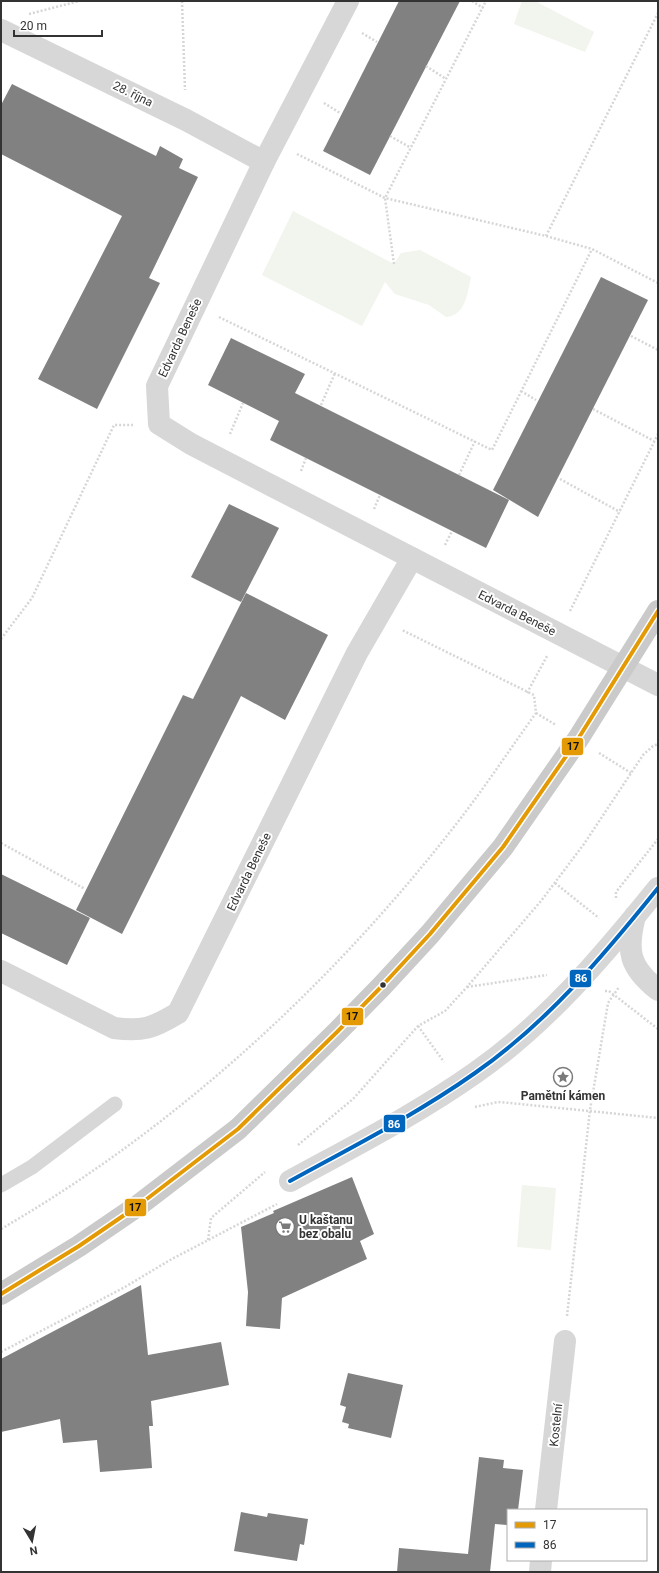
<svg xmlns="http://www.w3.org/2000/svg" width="659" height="1573" viewBox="0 0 659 1573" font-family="Roboto,sans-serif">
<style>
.green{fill:#f1f5ed}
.building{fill:#818181}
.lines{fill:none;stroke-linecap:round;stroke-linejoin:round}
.path{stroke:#d6d6d6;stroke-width:2.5;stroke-dasharray:2 2;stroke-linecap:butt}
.lane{stroke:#d7d7d7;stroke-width:15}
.street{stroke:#d7d7d7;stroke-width:22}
.primary{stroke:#cacaca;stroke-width:22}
.bus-1-casing{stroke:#fff;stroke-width:7}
.bus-2-casing{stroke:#fff;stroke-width:7}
.bus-1{stroke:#e39a05;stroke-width:4}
.bus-2{stroke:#0065bd;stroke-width:4}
.bus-dot{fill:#333;stroke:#fff;stroke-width:1.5}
.labels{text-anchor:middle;stroke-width:4;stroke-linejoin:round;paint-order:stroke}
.street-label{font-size:12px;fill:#333;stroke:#fff}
.poi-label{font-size:12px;font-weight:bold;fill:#333;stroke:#fff}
.line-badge{stroke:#fff;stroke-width:1.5}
.badge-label{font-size:11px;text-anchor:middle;font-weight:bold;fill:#fff}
.pale-badge-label{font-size:11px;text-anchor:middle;font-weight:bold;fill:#111}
</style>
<rect width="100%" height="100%" fill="#fff"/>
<g class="green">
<polygon points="522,1 535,1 594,32 585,52 514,24"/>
<path d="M293 211 394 264 401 253 420 250 471 277C467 294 466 315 446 317L429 305 395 294 385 282 362 326 262 275Z"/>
<polygon points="522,1185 556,1188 551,1250 517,1247"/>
</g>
<g class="building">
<polygon points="399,1 460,1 370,175 323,151"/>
<polygon points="12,84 156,156 160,146 183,159 179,168 198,177 149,278 160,283 97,409 38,379 122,216 1,154 1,105"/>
<polygon points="601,277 648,300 538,517 493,490"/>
<polygon points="231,338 305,374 295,393 509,500 486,548 270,440 279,421 208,385"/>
<polygon points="229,504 279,528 241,602 191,577"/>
<polygon points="246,593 328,635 285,720 241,696 122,934 76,910 183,695 193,699"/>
<polygon points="1,874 90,918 67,965 1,933"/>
<polygon points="352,1177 374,1234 360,1241 367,1259 282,1298 280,1329 246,1326 248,1292 241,1227 274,1213 273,1211"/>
<polygon points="141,1285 148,1355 221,1342 229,1385 151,1401 153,1426 149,1426 152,1468 100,1472 97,1440 63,1443 60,1419 1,1432 1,1359"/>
<polygon points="348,1373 403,1385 391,1438 348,1428 349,1424 342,1422 346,1407 340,1405"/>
<polygon points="479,1457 504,1460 503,1468 523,1470 518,1510 508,1510 507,1525 495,1524 490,1572 397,1572 399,1548 468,1554"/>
<polygon points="241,1512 267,1517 268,1513 308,1519 304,1545 300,1544 297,1561 234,1551"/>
</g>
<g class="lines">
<g class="path">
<polyline points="182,1 185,90"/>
<polyline points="472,1 483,8"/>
<polyline points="29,14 79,1"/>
<polyline points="362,33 377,42"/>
<polyline points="426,66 446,79"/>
<polyline points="324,103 340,113"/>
<polyline points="390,136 411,148"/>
<polyline points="297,154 385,198 546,236 592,249 658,283"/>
<polyline points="546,236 658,13"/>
<polyline points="394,264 385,198 486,1"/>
<polyline points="219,317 492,450 592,249"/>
<polyline points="631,336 658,350"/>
<polyline points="521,391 536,400"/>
<polyline points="321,405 335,373"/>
<polyline points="593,409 654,441"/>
<polyline points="230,434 243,403"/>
<polyline points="301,471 306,458"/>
<polyline points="459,475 475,441"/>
<polyline points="560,479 620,512"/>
<polyline points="374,509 380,495"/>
<polyline points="445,545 452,531"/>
<polyline points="570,611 658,434"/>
<polyline points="1,639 32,598 114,425 133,425"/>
<polyline points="527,693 547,656"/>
<polyline points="536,713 556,725"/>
<polyline points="599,753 631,773"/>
<polyline points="1,843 85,889"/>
<polyline points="555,883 599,918"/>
<polyline points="616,898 616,892 658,839"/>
<polyline points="467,987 547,975"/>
<polyline points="605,991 609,991 658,1029"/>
<polyline points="418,1026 444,1062"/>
<polyline points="475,1107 498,1102 510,1103 658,1118"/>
<polyline points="298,1145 353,1099 418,1026 445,1011 467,987 541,901 584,844 643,755 653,746 658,744"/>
<path d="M1 1229C177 1127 332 984 457 823 485 787 510 749 536 713L534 695 402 630"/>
<polyline points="208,1240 211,1218 265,1172"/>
<polyline points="567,1316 590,1110 608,1003 619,987"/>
<polyline points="1,1352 125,1287 170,1260 277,1204"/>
</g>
<polyline class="lane" points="1,1185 32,1167 115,1104"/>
<g class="street">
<polyline points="348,1 264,162 157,386 159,424 191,444 658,685"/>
<polyline points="1,30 186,120 264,162"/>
<path d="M635 916C626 951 629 967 658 990"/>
<path d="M1 971 114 1028C143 1032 153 1028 178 1013L357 653 412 558"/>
<path d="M290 1181C352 1147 417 1114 475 1073 547 1023 604 955 658 888"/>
<polyline points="546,1510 565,1341"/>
<polyline points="540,1572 541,1560"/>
</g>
<polyline class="primary" points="1,1294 79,1246 139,1205 238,1129 338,1031 382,986 430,934 503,847 578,739 658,611"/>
<defs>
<polyline id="bus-1" points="1,1294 79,1246 139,1205 238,1129 338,1031 382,986 430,934 503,847 578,739 658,611"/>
<path id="bus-2" d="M290 1181C352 1147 417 1114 475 1073 547 1023 604 955 658 888"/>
</defs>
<use href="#bus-1" class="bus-1-casing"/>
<use href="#bus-2" class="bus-2-casing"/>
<use href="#bus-1" class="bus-1"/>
<use href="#bus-2" class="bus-2"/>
</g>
<defs>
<symbol id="sight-ring" viewBox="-11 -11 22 22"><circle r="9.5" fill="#fff" stroke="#7a7a7a" stroke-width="1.5"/><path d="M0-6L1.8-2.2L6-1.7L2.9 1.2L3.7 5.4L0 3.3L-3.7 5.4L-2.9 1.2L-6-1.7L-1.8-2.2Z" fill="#7a7a7a"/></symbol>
<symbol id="supermarket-ring" viewBox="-11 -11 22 22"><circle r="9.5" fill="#fff" stroke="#7a7a7a" stroke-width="1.5"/><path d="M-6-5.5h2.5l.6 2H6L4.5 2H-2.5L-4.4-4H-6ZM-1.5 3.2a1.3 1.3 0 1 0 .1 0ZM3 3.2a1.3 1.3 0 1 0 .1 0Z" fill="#7a7a7a"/></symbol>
</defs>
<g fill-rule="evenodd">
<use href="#sight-ring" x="552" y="1066" width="22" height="22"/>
<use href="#supermarket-ring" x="274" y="1216" width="22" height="22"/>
</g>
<circle class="bus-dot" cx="383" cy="985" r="3.5"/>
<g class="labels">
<g class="street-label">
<text transform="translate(133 94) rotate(26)" y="4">28. října</text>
<text transform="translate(180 338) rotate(-65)" y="4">Edvarda Beneše</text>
<text transform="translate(517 613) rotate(27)" y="4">Edvarda Beneše</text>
<text transform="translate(249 872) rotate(-64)" y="4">Edvarda Beneše</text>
<text transform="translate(556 1425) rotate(-84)" y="4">Kostelní</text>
</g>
<g class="poi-label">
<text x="563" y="1100">Pamětní kámen</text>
<text x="299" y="1224" text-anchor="start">U kaštanu<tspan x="299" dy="14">bez obalu</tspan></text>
</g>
</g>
<g class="line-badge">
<rect x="561" y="737" width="23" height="19" rx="4" fill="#e39a05"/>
<rect x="569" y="969" width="23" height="19" rx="4" fill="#0065bd"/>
<rect x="341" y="1007" width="23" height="19" rx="4" fill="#e39a05"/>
<rect x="383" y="1114" width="23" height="19" rx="4" fill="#0065bd"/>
<rect x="124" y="1198" width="23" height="19" rx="4" fill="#e39a05"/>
</g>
<g class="badge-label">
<text x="581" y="982">86</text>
<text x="394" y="1128">86</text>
</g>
<g class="pale-badge-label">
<text x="573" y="750">17</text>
<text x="352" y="1020">17</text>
<text x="135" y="1211">17</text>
</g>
<rect width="659" height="1573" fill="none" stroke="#333333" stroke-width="4"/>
<rect x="507" y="1509" width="140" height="52" fill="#ffffff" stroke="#adadad"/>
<rect x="515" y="1522" width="20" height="6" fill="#e39a05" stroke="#adadad"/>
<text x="543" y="1529" font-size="12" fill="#333333">17</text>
<rect x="515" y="1542" width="20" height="6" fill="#0065bd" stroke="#adadad"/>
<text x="543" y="1549" font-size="12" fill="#333333">86</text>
<g transform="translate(32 1541) rotate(170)" stroke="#ffffff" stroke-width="3" paint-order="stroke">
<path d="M0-3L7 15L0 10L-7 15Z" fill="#333333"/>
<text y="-6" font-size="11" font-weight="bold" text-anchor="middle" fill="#333333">N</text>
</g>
<path d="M14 30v6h88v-6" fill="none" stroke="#333333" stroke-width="2"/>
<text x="20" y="30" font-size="12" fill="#333333" stroke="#ffffff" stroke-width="3" paint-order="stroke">20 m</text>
</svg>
